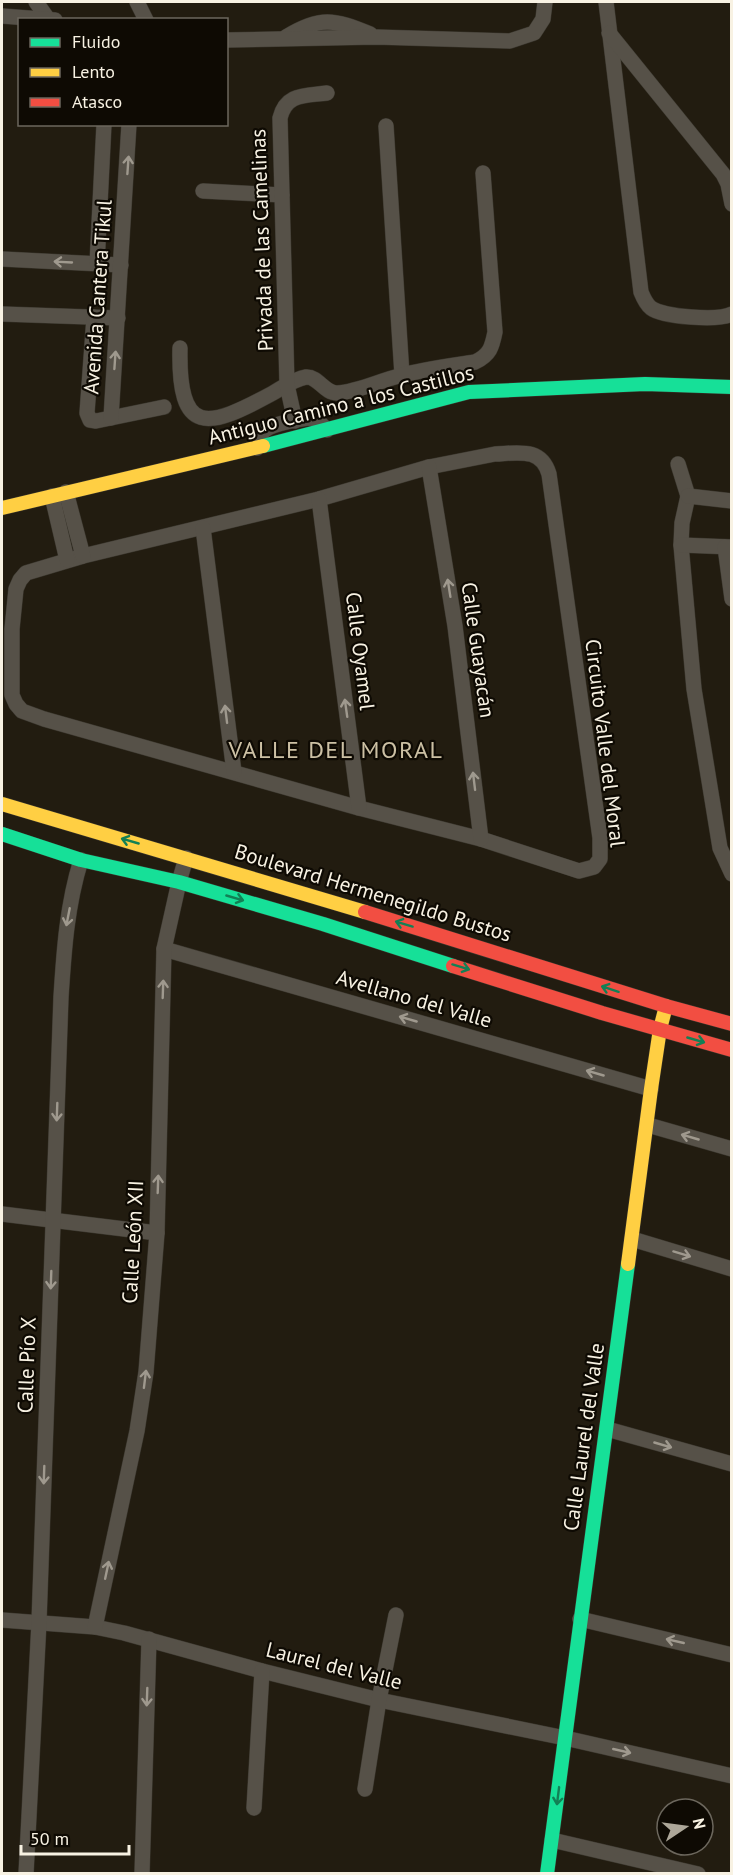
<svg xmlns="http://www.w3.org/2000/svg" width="733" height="1875" viewBox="0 0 733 1875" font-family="'PT Sans',sans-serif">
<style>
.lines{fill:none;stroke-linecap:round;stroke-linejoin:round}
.street-casing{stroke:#3a362d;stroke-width:16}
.fast-casing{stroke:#3a362d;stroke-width:15}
.slow-casing{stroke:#3a362d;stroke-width:15}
.jam-casing{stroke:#3a362d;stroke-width:15}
.street{stroke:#565148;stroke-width:15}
.fast{stroke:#16e098;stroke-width:14}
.slow{stroke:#ffcf43;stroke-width:14}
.jam{stroke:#f24e42;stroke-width:14}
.oneway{stroke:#9f998e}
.oneway2{stroke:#128055}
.labels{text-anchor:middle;stroke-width:4.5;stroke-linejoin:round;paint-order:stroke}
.street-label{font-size:21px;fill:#f8f2e3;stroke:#0e0a03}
.quarter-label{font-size:24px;letter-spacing:1.5px;fill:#ccc0a4;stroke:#0e0a03}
</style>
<rect width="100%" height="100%" fill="#221c10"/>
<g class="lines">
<defs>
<g id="street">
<polyline points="36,2 48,19"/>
<polyline points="137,2 146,20"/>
<path d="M606 2 641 292C643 297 646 304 651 308 663 317 718 321 732 314"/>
<polyline points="2,16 55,20"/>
<polyline points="609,33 723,174 728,184 732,204"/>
<path d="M286 37C320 16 334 19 370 34"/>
<polyline points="226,40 376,37 510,41 534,33 543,19 545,2"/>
<polyline points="386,126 402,375"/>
<polyline points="203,191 282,195"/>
<polyline points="2,259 121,265"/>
<polyline points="97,264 104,124"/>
<polyline points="2,314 118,318"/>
<polyline points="94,317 87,413 90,420 96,421 164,407"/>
<path d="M180 348C178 437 207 429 273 393 282 388 294 379 306 377 318 376 324 393 337 393 357 392 379 381 399 376 424 369 450 366 475 362 490 355 492 347 495 332L483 173"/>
<polyline points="111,418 129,124"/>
<path d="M295 421 287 385 280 118C286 93 305 96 327 93"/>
<path d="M257 448C258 441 259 434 265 430 273 424 302 418 312 418L318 421 327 430"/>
<path d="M495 454C518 453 541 447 549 474L600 838V859L594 867 579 871 481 839 359 808 44 719 22 711 16 704 12 695V629L16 589 20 580 26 573 83 556 319 499 429 467Z"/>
<polyline points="678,464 688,496"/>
<polyline points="429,467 455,626 481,839"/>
<polyline points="66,492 83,556"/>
<polyline points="52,496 67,560"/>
<polyline points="688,496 682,523 681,545 694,689 720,848 732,874"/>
<polyline points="688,496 732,501"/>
<polyline points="319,499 359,808"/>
<polyline points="203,528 234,772"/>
<polyline points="681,545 732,547"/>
<polyline points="725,547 732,599"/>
<polyline points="164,949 651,1089"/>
<polyline points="648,1125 732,1149"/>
<polyline points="2,1214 157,1233"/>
<polyline points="632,1239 732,1269"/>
<polyline points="607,1429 732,1464"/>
<polyline points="580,1619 732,1655"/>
<polyline points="2,1620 95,1627 124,1633 262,1671 379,1700 565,1738 732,1776"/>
<polyline points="95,1627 137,1431 146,1372 157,1233 164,949 179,882 186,858"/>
<polyline points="365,1789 379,1700 396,1615"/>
<polyline points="254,1808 262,1671"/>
<polyline points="552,1840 698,1874"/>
<path d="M26 1874 39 1622 61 997C64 950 67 905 81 860"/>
<polyline points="142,1874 149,1639"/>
</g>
<g id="fast">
<polyline points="263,446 469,392 645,384 732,387"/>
<polyline points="2,834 81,860 179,882 323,924 453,966"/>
<polyline points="547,1874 628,1264"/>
</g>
<g id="slow">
<polyline points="2,508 263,446"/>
<polyline points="2,804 365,912"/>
<polyline points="628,1264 651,1089 660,1029 666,1006"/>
</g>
<g id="jam">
<polyline points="365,912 666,1006 732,1024"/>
<polyline points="453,966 602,1013 732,1050"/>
</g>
</defs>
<use href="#street" class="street-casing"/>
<use href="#fast" class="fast-casing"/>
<use href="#slow" class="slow-casing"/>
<use href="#jam" class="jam-casing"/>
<use href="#street" class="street"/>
<use href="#fast" class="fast"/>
<use href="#slow" class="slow"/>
<use href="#jam" class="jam"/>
</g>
<defs><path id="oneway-shaft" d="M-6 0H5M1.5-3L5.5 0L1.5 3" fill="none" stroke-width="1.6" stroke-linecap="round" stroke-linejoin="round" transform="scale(1.5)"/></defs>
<g class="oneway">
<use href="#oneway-shaft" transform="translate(128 165) rotate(-86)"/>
<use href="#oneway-shaft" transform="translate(63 262) rotate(-177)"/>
<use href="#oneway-shaft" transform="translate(115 360) rotate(-86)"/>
<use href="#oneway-shaft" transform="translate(449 588) rotate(-99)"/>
<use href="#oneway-shaft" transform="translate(346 708) rotate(-98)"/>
<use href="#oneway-shaft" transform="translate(226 714) rotate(-97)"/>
<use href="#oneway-shaft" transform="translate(474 781) rotate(-97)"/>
<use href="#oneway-shaft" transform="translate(68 917) rotate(101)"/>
<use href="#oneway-shaft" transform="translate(163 989) rotate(-88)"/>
<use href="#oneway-shaft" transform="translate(408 1019) rotate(-164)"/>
<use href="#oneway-shaft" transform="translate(595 1073) rotate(-164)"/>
<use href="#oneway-shaft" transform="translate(57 1112) rotate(92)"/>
<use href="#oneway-shaft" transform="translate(690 1137) rotate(-164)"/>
<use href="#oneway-shaft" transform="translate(158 1184) rotate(-88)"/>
<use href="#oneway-shaft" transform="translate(682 1254) rotate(17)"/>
<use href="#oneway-shaft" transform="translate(51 1280) rotate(92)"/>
<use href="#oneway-shaft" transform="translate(145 1379) rotate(-83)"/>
<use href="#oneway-shaft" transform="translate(663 1445) rotate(16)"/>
<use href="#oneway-shaft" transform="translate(44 1475) rotate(92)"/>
<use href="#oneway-shaft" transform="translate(107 1570) rotate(-78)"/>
<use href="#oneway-shaft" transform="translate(675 1641) rotate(-167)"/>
<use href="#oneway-shaft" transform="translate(147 1697) rotate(92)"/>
<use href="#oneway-shaft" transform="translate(622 1751) rotate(13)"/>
</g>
<g class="oneway2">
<use href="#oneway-shaft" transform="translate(130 841) rotate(-164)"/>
<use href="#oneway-shaft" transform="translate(235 898) rotate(16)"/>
<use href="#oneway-shaft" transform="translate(404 924) rotate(-163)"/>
<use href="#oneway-shaft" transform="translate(461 967) rotate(17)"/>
<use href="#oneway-shaft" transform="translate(610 989) rotate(-162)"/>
<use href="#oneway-shaft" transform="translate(696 1040) rotate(16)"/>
<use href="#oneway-shaft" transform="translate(558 1796) rotate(97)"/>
</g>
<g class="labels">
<g class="street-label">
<text transform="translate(262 240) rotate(-92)" y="7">Privada de las Camelinas</text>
<text transform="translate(98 297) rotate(-86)" y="7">Avenida Cantera Tikul</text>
<text transform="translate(341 405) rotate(-14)" y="7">Antiguo Camino a los Castillos</text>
<text transform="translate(478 650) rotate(82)" y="7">Calle Guayacán</text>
<text transform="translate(360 651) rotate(83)" y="7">Calle Oyamel</text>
<text transform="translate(605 743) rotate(83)" y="7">Circuito Valle del Moral</text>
<text transform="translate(373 893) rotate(17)" y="7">Boulevard Hermenegildo Bustos</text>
<text transform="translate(414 999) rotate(16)" y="7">Avellano del Valle</text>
<text transform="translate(133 1242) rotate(-87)" y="7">Calle León XII</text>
<text transform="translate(27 1365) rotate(-88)" y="7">Calle Pío X</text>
<text transform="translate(584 1437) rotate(-82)" y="7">Calle Laurel del Valle</text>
<text transform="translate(334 1666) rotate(14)" y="7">Laurel del Valle</text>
</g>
<g class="quarter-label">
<text x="336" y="758">VALLE DEL MORAL</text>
</g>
</g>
<rect width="733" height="1875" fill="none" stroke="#f8f2e3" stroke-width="6"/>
<rect x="18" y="18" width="210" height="108" fill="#0e0a03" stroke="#6c675d" stroke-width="1.5"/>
<rect x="30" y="38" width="30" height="9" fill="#16e098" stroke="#6c675d" stroke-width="1.5"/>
<text x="72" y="48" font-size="18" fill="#f8f2e3">Fluido</text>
<rect x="30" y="68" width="30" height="9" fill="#ffcf43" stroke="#6c675d" stroke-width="1.5"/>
<text x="72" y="78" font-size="18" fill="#f8f2e3">Lento</text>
<rect x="30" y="98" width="30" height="9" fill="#f24e42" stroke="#6c675d" stroke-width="1.5"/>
<text x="72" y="108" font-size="18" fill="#f8f2e3">Atasco</text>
<g transform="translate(685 1827) rotate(77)"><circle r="28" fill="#0e0a03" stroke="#6c675d" stroke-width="1.5"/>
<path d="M0-4.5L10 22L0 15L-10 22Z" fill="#ada799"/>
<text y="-9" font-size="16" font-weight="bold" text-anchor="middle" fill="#f8f2e3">N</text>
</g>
<path d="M21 1845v9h108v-9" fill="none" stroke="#f8f2e3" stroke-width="3"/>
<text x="30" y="1845" font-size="18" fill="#f8f2e3" stroke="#0e0a03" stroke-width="4.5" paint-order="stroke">50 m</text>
</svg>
